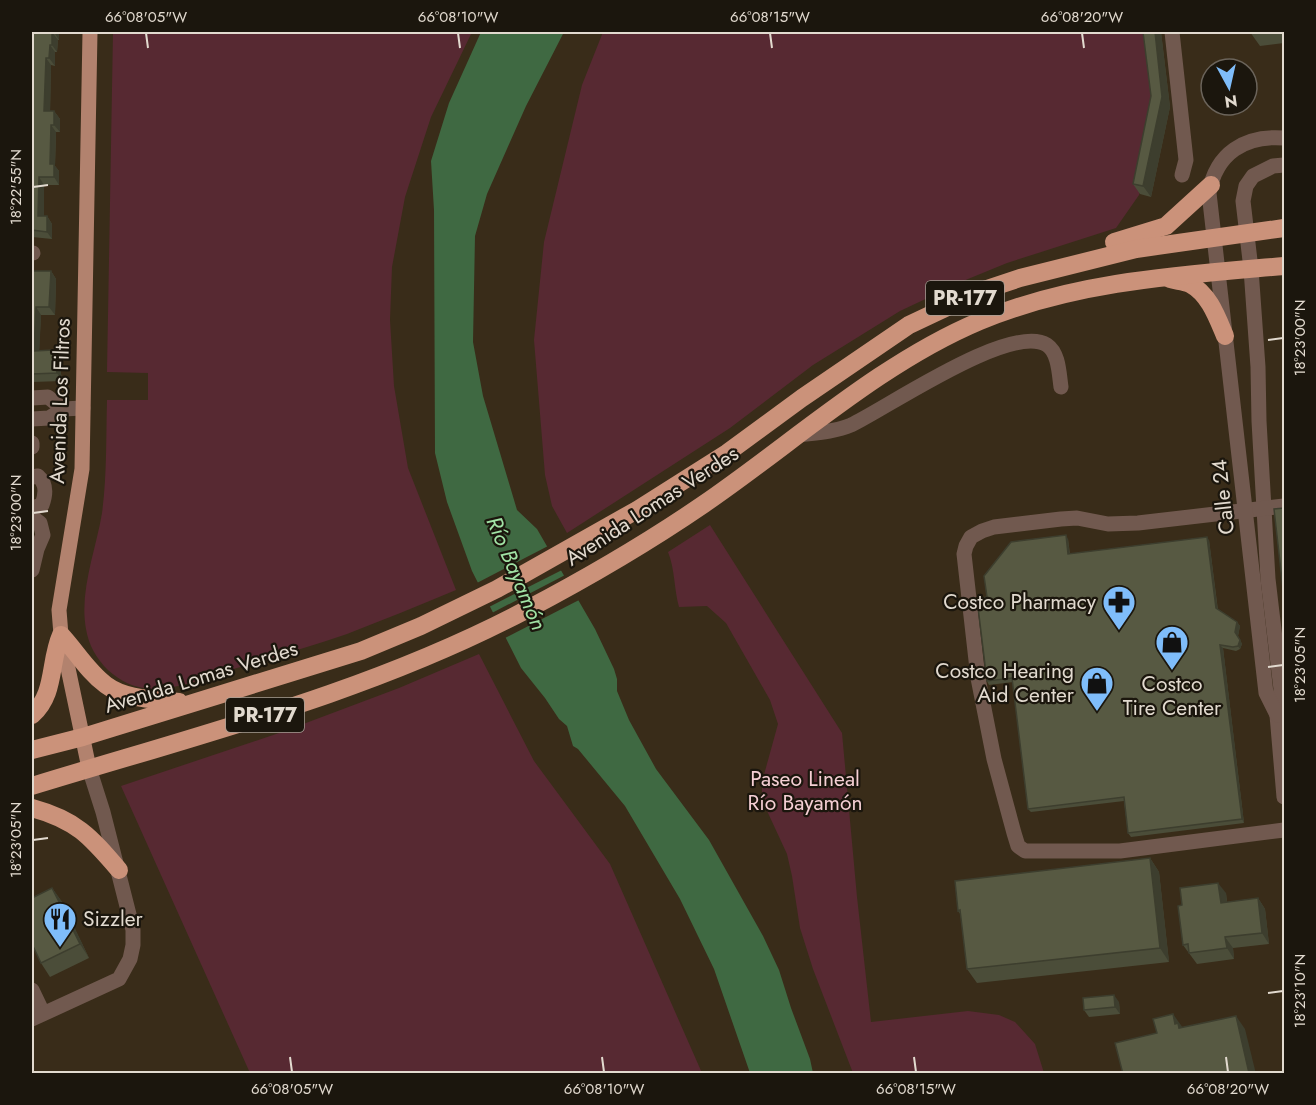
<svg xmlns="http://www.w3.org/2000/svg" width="1316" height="1105" viewBox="0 0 1316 1105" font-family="Jost,sans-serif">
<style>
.green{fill:#572932}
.water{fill:#3f6942}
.pier{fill:#392c19}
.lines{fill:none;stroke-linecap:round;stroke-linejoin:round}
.minor{stroke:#71594f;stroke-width:15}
.major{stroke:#b2826e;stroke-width:15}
.highway{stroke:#cb927a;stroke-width:18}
.wall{fill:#4b4d39}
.shaded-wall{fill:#3d3e2e}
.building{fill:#575942;stroke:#3d3e2e;stroke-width:1.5}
.ticks{fill:none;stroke:#e2dacf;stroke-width:2}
.labels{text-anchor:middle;stroke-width:4.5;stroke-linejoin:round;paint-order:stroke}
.shield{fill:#1b160d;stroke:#a69f95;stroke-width:1.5}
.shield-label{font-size:20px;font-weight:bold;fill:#e2dacf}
.street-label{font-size:21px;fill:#e2dacf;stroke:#1b160d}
.poi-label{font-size:21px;fill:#e2dacf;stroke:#1b160d;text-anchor:end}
.park-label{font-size:21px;fill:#f5cfd4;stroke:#1b160d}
.water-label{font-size:22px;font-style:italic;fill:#a1e3a5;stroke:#1b160d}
.neatline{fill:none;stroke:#e2dacf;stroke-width:2}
.ticks-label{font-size:15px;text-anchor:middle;fill:#e2dacf}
</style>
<rect width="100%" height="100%" fill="#392c19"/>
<g class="green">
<path d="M113 32H472L431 117 405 197 392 267 390 320 394 386 408 468 456 590C420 605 383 620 347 634 308 647 269 659 230 670 209 677 172 691 151 689 118 687 91 660 86 629 79 591 96 550 102 513 107 476 106 437 107 400H148V373L107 372Z"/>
<polygon points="603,32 1147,32 1157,106 1139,195 1116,228 1007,263 968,279 900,311 813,365 730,428 567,533 552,506 545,475 534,340 544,242 582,85"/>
<path d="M710 525 842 733 857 897 871 1022 968 1011 999 1015 1015 1022 1035 1044 1044 1073H853L813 969 800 928 792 876 787 854 762 800V782L778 724 770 700 726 623 707 606 679 607C674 589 675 569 668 552Z"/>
<polygon points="479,654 534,761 610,864 702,1073 250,1073 121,786 282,732 399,688"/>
</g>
<polygon class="water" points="481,32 564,32 526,106 487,194 475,236 473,342 483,396 517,510 537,529 595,629 614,669 617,679 617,691 629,720 656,769 709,840 763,936 779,970 791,1008 810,1059 813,1073 750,1073 714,969 680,899 625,806 578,749 573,746 567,726 559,719 545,698 521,668 472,571 447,502 435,453 434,210 431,161 449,103"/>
<g class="pier">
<polygon points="550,545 564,569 487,608 475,584"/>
<polygon points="567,574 581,599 503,639 490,614"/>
</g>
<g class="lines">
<g class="minor">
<polyline points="1172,32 1186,160 1182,175"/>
<polyline points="1284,165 1273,166 1253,176 1246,186 1243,201 1251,269 1258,367 1259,421 1268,579 1281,689 1277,715 1284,797"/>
<polyline points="32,253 33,253"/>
<polyline points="32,398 48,397 63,409"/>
<polyline points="32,419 49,418 63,409 83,408"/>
<path d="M797 435C814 433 835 432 851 425 887 408 1011 322 1047 345 1059 353 1059 374 1061 387"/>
<polyline points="32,443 32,447"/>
<path d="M32 477 38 476C47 484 46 494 42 505L32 508"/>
<polyline points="1284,506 1138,523 1108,524 1077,518 1061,519 994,527 982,531 971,537 966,546 964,554 978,678 994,759 1014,833 1018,846 1025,851 1120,851 1284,830"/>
<polyline points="32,517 40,523 43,535 37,549 32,570"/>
<path d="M1277 715 1266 693 1209 193C1216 153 1245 135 1284 138"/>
<polyline points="32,990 43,1013"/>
<polyline points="32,1019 119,979 130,959 133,945 133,930 103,812 89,768"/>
</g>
<polyline class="major" points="89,768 61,635 59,610 82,469 90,32"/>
<g class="highway">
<polyline points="1114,242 1166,226 1211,185"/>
<path d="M1170 279C1176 281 1184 281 1190 284 1209 294 1217 317 1225 336"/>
<path d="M32 715C56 694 49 662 61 635 76 651 88 672 106 685 126 700 156 699 179 702"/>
<polyline points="32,750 83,737 361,651 421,626 497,589 637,510 727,453 802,398 909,325 981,291 1020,278 1136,249 1284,228"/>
<path d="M32 786C198 735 371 692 526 610 587 578 647 543 704 504 793 443 880 363 980 321 1076 281 1182 275 1284 266"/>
<path d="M32 808C76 820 90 836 119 870"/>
</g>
</g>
<g class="wall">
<polygon points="32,32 59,32 59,40 58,40 57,52 55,52 55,66 51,65 50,111 54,111 60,119 60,132 56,132 55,166 59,171 59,185 44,185 44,216 47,216 52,224 52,239 32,237"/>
<polygon points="1143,32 1161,32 1170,107 1151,197 1140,194 1133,184 1151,96"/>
<polygon points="1250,32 1284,32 1284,43 1260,46"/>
<polygon points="32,271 51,271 56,279 55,315 41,315 39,351 59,358 62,381 32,382"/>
<polygon points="1068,539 1070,554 1209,540 1218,610 1237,622 1240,626 1238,636 1242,644 1240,649 1236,651 1223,648 1244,823 1131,837 1128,833 1124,801 1031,812 1028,809 1013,682 989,685 987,681"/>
<polygon points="1150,858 1159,872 1169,962 977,983 967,969 961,915 958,911"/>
<polygon points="52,888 62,902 89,958 50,977 41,963"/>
<polygon points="1226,893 1227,902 1258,898 1265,909 1269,944 1233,948 1234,959 1197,964 1183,945 1182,905"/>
<polygon points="1119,1002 1120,1014 1089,1017 1084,1010"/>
</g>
<g class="shaded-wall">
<polygon points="52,32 58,40 57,52 52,45"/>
<polygon points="54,32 59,32 59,40"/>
<polygon points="1155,32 1161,32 1170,107 1151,197 1143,186 1162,97"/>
<polygon points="50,45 55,52 55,66 49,58"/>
<polygon points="46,58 51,65 50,119 44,111"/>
<polygon points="54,111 60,119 60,132 54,125"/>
<polygon points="51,125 56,132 55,166 59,171 59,185 54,177 50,164"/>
<polygon points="39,177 44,185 44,224 38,216"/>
<polygon points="47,216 52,224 52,239 47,232"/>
<polygon points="51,271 56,279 55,315 49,307"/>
<polygon points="36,307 41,315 39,359 34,351"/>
<polygon points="53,350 59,358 62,381 57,373"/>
<polygon points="1066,535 1068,539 1070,557 1068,554"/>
<polygon points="1207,537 1209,540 1218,612 1216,608"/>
<polygon points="1237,622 1240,626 1238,636 1242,644 1240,649 1238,646 1235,632"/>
<polygon points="1220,645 1223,648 1244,823 1242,819"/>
<polygon points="1150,858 1159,872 1169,962 1160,948"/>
<polygon points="1218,883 1226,893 1228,913 1221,903"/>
<polygon points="52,888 62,902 89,958 80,944"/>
<polygon points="1258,898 1265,909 1269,944 1262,933"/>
<polygon points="1225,937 1233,948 1234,959 1227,948"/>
<polygon points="1114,995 1119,1002 1120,1014 1115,1007"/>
<polygon points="1173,1014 1183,1028 1184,1036 1175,1024"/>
<polygon points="1236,1016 1245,1029 1256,1074 1249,1073"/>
</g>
<g class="building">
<polygon points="32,32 54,32 52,32 52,45 50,45 49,58 46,58 44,111 54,111 54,125 51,125 50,164 54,164 54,177 39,177 38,216 47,216 47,232 32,230"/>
<polygon points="1143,32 1155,32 1162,97 1143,186 1133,184 1151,96"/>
<polygon points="32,271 51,271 49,307 36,307 34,351 53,350 57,373 32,374"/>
<polygon points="1284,508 1284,598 1274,509"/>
<polygon points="1066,535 1068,554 1207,537 1216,608 1237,622 1235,632 1240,640 1238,646 1233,647 1220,645 1242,819 1128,833 1124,797 1028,809 1012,678 987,681 977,599 987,597 984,576 1011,542"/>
<polygon points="1150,858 1160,948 967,969 960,910 958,911 955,881"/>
<polygon points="1218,883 1221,903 1258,898 1262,933 1225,937 1227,948 1189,953 1188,944 1183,945 1178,906 1182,905 1180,888"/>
<polygon points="52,888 80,944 41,963 32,944 32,898"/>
<polygon points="1114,995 1115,1007 1084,1010 1083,998"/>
<polygon points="1173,1014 1175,1024 1178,1023 1179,1028 1236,1016 1249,1073 1123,1074 1115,1043 1157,1033 1153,1019"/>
</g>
<path class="ticks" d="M146 33 148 48M458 33 460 48M770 33 772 48M1082 33 1084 48M33 187 48 185M1268 340 1283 338M33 513 48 511M1268 667 1283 665M33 840 48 838M1268 993 1283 991M290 1057 292 1072M602 1057 604 1072M914 1057 916 1072M1226 1057 1228 1072"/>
<defs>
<symbol id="pharmacy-pin" viewBox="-11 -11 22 30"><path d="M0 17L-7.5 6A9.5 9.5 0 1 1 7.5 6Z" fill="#7fbdfa" stroke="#1b160d"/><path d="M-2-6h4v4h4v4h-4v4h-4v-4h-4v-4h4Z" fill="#111"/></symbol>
<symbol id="shop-pin" viewBox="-11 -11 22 30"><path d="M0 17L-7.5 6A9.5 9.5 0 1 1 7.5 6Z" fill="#7fbdfa" stroke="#1b160d"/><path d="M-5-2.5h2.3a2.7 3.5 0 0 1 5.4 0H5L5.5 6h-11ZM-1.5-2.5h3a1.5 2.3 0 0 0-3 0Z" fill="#111"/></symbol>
<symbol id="restaurant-pin" viewBox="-11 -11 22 30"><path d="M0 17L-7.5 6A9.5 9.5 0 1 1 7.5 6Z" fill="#7fbdfa" stroke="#1b160d"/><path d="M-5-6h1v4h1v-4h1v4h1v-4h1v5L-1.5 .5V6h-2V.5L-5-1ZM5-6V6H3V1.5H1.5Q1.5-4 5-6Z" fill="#111"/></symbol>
</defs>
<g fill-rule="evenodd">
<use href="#pharmacy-pin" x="1100" y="583" width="38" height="52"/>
<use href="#shop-pin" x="1153" y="623" width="38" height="52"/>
<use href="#shop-pin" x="1078" y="664" width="38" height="52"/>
<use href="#restaurant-pin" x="41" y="900" width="38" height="52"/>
</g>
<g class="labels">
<g class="shield">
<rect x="926" y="281" width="78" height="34" rx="4.5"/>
<rect x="226" y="698" width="78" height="34" rx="4.5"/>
</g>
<g class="shield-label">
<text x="965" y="305">PR-177</text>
<text x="265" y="722">PR-177</text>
</g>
<g class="street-label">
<text transform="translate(60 401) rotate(-88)" y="7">Avenida Los Filtros</text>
<text transform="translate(1223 497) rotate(-96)" y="7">Calle 24</text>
<text transform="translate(652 506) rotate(-33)" y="7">Avenida Lomas Verdes</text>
<text transform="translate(201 677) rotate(-17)" y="7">Avenida Lomas Verdes</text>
</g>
<g class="poi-label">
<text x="1096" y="609">Costco Pharmacy</text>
<text x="1074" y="678">Costco Hearing<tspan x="1074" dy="24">Aid Center</tspan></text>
<text x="1172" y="691" text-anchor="middle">Costco<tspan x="1172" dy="24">Tire Center</tspan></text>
<text x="83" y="926" text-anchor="start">Sizzler</text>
</g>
<g class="park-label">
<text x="805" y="786">Paseo Lineal<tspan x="805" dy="24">Río Bayamón</tspan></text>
</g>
<g class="water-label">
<text transform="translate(517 573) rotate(67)" y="8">Río Bayamón</text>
</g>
</g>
<rect width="1316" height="1105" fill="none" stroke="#1b160d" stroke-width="66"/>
<g transform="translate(1229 87) rotate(172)"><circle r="28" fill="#1b160d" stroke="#6b645b" stroke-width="1.5"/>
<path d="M0-4.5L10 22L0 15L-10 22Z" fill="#7fbdfa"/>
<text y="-9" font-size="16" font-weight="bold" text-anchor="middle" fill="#e2dacf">N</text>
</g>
<rect x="33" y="33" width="1250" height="1039" class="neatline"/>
<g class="ticks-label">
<text x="146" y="22">66°08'05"W</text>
<text x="458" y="22">66°08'10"W</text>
<text x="770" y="22">66°08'15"W</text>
<text x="1082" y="22">66°08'20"W</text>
<text transform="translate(16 187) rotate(-90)" y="5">18°22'55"N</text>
<text transform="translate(1300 338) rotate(-90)" y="5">18°23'00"N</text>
<text transform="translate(16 513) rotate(-90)" y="5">18°23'00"N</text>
<text transform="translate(1300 665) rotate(-90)" y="5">18°23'05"N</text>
<text transform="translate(16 840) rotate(-90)" y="5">18°23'05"N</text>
<text transform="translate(1300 991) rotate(-90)" y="5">18°23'10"N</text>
<text x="292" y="1094">66°08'05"W</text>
<text x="604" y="1094">66°08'10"W</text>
<text x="916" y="1094">66°08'15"W</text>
<text x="1228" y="1094">66°08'20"W</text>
</g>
</svg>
